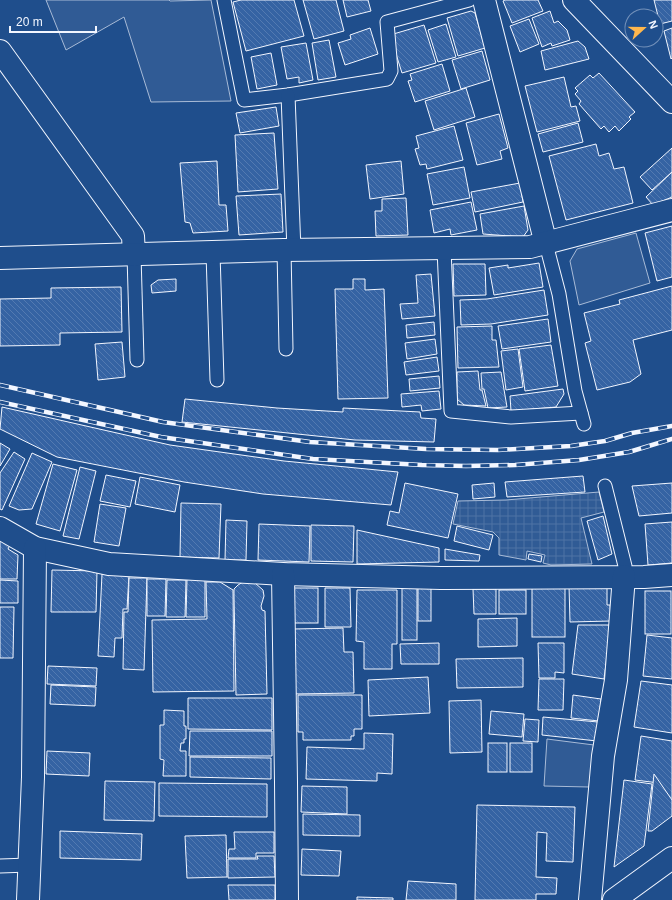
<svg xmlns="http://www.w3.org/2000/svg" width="672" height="900" viewBox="0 0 672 900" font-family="Arial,sans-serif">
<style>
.built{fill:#305b95;stroke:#a8bbd7}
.plaza{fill:url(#plaza-grid);stroke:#a8bbd7}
.building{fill:url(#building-back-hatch);stroke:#f2f6ff}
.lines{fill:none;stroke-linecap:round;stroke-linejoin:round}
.lane-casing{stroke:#f2f6ff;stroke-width:15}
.street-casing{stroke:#f2f6ff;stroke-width:24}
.secondary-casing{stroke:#f2f6ff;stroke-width:24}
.lane{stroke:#1f4e8c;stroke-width:13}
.street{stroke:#1f4e8c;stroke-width:22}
.secondary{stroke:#1f4e8c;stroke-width:22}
.rail-casing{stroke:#f2f6ff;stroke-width:4.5}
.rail{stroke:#1f4e8c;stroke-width:3;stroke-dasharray:9;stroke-linecap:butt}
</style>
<defs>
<pattern id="plaza-grid" width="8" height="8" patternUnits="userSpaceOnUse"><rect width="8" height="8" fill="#305b95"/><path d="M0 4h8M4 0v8" fill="none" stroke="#4e73a5"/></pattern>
<pattern id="building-back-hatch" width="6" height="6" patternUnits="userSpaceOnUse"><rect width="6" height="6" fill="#3563a3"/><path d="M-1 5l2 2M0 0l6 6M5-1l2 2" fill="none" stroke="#537ab1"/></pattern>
</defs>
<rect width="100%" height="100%" fill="#1f4e8c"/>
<g class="built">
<polygon points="46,0 169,0 170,1 211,0 231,101 151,102 124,17 66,50"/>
<polygon points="636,233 650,283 579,305 570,261 577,249"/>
<polygon points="547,739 594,745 589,787 544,786"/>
</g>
<polygon class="plaza" points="599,492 604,512 581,518 592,564 551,565 543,563 545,555 527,551 526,560 499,555 499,538 493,532 453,524 458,501 506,500"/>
<g class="building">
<polygon points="241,0 294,0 304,36 246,51 233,2"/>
<polygon points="303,0 336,0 344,31 314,39"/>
<polygon points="343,0 368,0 371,11 347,17"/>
<polygon points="505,0 538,0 543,11 512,23 503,1"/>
<polygon points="654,0 672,0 672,21 660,24"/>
<polygon points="471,11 475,13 485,48 458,56 447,18"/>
<polygon points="550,11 554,23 558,21 567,30 570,40 552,46 551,43 542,47 532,18"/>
<polygon points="529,19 539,44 520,52 510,26"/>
<polygon points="446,24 456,57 438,62 428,30"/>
<polygon points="424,25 436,63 402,73 390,35"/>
<polygon points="370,28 378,54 345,65 338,43 351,39 350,35"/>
<polygon points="672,28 672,58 671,59 664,31"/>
<polygon points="329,40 336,77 318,80 312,43"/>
<polygon points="578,41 585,47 589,59 545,70 541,51"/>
<polygon points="306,43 313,80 299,83 299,77 287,79 281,47"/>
<polygon points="482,51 490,80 461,89 452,60"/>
<polygon points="271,53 277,85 257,89 251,57"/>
<polygon points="442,64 450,91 415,102 408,81 412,80 410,74"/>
<polygon points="599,73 635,112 629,117 631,119 619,131 615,126 609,132 604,126 601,129 579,104 581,101 575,94 578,91 575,88 590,75 593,78"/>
<polygon points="564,77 571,107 576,106 580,121 537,132 525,86"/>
<polygon points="466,88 475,117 434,130 425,101"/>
<polygon points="276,107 279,126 240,133 236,113"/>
<polygon points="499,114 508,148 500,151 502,159 477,165 466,123"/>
<polygon points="578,123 583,142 543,152 538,134"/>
<polygon points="454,126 463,160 427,169 426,164 420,165 415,149 419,148 416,136"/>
<polygon points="274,133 278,189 238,192 235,135"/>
<polygon points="596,144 599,156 609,153 614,169 624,167 633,203 566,220 549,156"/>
<polygon points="672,148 672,172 652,190 640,177"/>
<polygon points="217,161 219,205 226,205 228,231 193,233 190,223 185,222 180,163"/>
<polygon points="401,161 404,194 370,199 366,165"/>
<polygon points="464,167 470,198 433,205 427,174"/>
<polygon points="672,172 672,197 653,205 646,197"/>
<polygon points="520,183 523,202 475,212 471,192"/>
<polygon points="281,194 283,232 239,235 236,196"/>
<polygon points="406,198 408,235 376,236 375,211 382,211 382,199"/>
<polygon points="471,202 477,230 451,235 450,229 434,233 430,210"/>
<polygon points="524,206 528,230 523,237 483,234 480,214"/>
<polygon points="672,226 672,277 657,281 645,233"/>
<polygon points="539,263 543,287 494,295 489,268 508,265 508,268"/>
<polygon points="453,264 485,264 486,295 454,296"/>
<polygon points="431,274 435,316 402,319 400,304 418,303 416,275"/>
<polygon points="176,279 176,291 152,293 151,285 158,280"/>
<polygon points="353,279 365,279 365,290 384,289 388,398 338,399 335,289 353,289"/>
<polygon points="672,286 672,330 633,340 641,374 630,382 597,390 585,343 591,341 584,313 620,304 619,300"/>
<polygon points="121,287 122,332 60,333 60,345 0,346 0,299 51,298 51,288"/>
<polygon points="544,290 548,315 491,324 461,325 460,300 487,299"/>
<polygon points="548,319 551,342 502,349 498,326"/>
<polygon points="434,322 435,335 407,338 406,325"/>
<polygon points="492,326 492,340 496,340 499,367 458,368 457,327"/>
<polygon points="435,339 437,354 407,359 405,343"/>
<polygon points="122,342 125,377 98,380 95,344"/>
<polygon points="551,345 558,386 525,391 519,349"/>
<polygon points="518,349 523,387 506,390 501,351"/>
<polygon points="437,357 439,371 406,375 404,362"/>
<polygon points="478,371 480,390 482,390 486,406 464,405 457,399 457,372"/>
<polygon points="501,372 507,407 488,408 484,389 482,389 481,373"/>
<polygon points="439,376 440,388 410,391 409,379"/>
<polygon points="563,389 564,394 556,407 511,411 510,396"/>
<polygon points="439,391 441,409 422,411 421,405 402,407 401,394"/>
<polygon points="185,399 277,408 343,412 343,408 420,412 421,418 436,419 434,442 355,440 182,422"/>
<polygon points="2,407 170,445 284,461 398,472 391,505 263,494 184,482 57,457 0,429"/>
<polygon points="0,443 10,449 0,466"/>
<polygon points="14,452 25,459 2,510 0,509 0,473"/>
<polygon points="32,453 52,462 32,509 19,510 9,506"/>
<polygon points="53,464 77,470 60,531 36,524"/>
<polygon points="80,467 96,471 79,539 63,536"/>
<polygon points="106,475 136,481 130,507 100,501"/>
<polygon points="583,476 585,492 507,497 505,482"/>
<polygon points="140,477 180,485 175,512 135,504"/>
<polygon points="405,483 458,494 448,538 387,525 390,511 399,513"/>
<polygon points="494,483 495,497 473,499 472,485"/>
<polygon points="672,483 672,513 639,516 632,486"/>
<polygon points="181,503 221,504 219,558 180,557"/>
<polygon points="100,504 126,508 119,546 94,542"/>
<polygon points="603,516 612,554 598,560 587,521"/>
<polygon points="226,520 247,521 246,560 225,560"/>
<polygon points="672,522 672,563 648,565 645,524"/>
<polygon points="259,524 310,526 309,562 258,560"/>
<polygon points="311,525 354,526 353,562 311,561"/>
<polygon points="457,526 493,535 489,550 454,541"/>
<polygon points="357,530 439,548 439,562 357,564"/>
<polygon points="0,539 10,545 8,549 18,555 17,579 0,579"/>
<polygon points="445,549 480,555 479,561 445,560"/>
<polygon points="529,554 542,556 541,562 528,559"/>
<polygon points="52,570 97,571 96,612 51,612"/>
<polygon points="102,574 129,575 127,609 123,609 122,638 115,638 114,657 98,656"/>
<polygon points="129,578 147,578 144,670 123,669 124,612 128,612"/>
<polygon points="147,579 166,579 165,616 147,616"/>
<polygon points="187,579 205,580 205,617 186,617"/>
<polygon points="0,580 18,581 18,603 0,603"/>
<polygon points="167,580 186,580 185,617 166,617"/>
<polygon points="206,582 220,582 233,590 234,691 153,692 152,620 207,619"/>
<polygon points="243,582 255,583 263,590 264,596 261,606 262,610 265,611 267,694 236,695 234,596 234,589 238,585"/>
<polygon points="607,585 607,605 610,605 611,621 570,622 569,586"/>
<rect x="293" y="588" width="25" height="35"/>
<polygon points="325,588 350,588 351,627 325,627"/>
<rect x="402" y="588" width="15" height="52"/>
<rect x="418" y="588" width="13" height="33"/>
<rect x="532" y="588" width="33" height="49"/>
<polygon points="473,589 496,589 496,614 474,614"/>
<polygon points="357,590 397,590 397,644 392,644 392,669 364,669 364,642 356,641"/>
<rect x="499" y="590" width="27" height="24"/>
<rect x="645" y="591" width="26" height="43"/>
<polygon points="0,607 14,607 13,658 0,658"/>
<polygon points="517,618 517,646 478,647 478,619"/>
<polygon points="578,625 611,625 604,679 572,674"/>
<polygon points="343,628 344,652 353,652 354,693 294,694 293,629"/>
<polygon points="647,635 672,638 672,679 643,676"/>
<polygon points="439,643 439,664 401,664 400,644"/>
<polygon points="538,643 564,643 564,673 555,672 555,678 539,678"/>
<polygon points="523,658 523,687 457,688 456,659"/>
<polygon points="48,666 97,668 96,686 47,684"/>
<polygon points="428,677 430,713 369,716 368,680"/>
<polygon points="539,679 564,679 563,710 538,710"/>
<polygon points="641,681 672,685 672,733 634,727"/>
<polygon points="51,685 96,687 95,706 50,704"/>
<polygon points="298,695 362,695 362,729 354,729 354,736 351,736 351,740 303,740 303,732 298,732"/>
<polygon points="573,695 601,699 599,721 571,718"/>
<polygon points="188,698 272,698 272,730 188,729"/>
<polygon points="481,700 482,752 450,753 449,701"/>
<polygon points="164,710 184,711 184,726 186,726 186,739 184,739 184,743 181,743 180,751 186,751 186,776 163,776 164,760 160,759 160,725 164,725"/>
<polygon points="491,711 524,714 522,737 489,734"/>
<polygon points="543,717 598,722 597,741 542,735"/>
<polygon points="525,719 539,720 538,742 523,741"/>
<polygon points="190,731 272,731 272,756 189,756"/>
<polygon points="364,733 393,734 392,774 377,773 377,781 306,779 307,747 364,749"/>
<polygon points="641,736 672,741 672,811 659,793 664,790 659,783 635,780"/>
<rect x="488" y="743" width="19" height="29"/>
<rect x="510" y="743" width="22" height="29"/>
<polygon points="47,751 90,753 89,776 46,774"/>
<polygon points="190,757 271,758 271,779 190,777"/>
<polygon points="654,774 672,800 672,816 652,831 648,831"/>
<polygon points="624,780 652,784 644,846 614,867"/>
<polygon points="105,781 155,782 154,821 104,820"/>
<polygon points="159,783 267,784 267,817 159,816"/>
<polygon points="302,786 347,787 347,814 301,812"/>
<polygon points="477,805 575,807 573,862 546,861 547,833 537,832 536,877 557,878 556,894 536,894 536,900 475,900"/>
<polygon points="303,814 360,815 360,836 303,835"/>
<polygon points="60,831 142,834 141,860 60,858"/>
<polygon points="234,832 274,832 274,853 256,853 256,858 228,858 229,849 235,849"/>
<polygon points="226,835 227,877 187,878 185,836"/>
<polygon points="302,849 341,851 339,876 301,875"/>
<polygon points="257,856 274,856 275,877 228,878 228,859 258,859"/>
<polygon points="408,881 456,884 456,900 406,900"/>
<polygon points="228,885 275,885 275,900 229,900"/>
<polygon points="357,897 393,898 393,900 357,900"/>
</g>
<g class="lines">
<defs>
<g id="lane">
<polyline points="224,0 244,100 288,95 387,79 391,71 387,22 469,0"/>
<polyline points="288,95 294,251"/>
<polyline points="546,244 559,294 575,391 584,424"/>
<polyline points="444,249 451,411 511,417 581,413"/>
<polyline points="284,250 286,349"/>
<polyline points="213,253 217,380"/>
<polyline points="134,255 137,360"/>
<polyline points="605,486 625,566 624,576"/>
<polyline points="0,866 29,865"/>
</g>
<g id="street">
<polyline points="484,0 546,244"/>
<polyline points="0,51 133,236 134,255"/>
<polyline points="0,258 284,250 530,247 672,210"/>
<polyline points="0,528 35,548 109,564 283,574 441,578 644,577 672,575"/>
<polyline points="283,574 286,782 287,900"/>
<polyline points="28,900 33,777 35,548"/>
<polyline points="590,900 603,756 616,680 624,576"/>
</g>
<g id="secondary">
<polyline points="574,0 672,102"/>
<polyline points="614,900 672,858"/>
</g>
</defs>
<use href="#lane" class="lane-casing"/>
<use href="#street" class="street-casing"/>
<use href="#secondary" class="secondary-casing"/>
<use href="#lane" class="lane"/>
<use href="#street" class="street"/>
<use href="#secondary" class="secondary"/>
<defs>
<g id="rail">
<polyline points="0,385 163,422 310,442 426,449 498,450 571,446 605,441 632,433 672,426"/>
<polyline points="0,402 161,437 313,459 422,465 466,466 515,465 579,460 629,452 672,439"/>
</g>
</defs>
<use href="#rail" class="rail-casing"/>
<use href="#rail" class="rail"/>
</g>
<g transform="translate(644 28) rotate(69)"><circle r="19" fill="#1f4e8c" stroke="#7391ba"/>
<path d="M0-3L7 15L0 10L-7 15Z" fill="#ffb74d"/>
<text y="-6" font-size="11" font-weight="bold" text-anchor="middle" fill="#f2f6ff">N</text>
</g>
<path d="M10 26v6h86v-6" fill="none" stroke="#f2f6ff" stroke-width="2"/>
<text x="16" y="26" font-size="12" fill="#f2f6ff" stroke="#1f4e8c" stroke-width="3" paint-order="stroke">20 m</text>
</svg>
